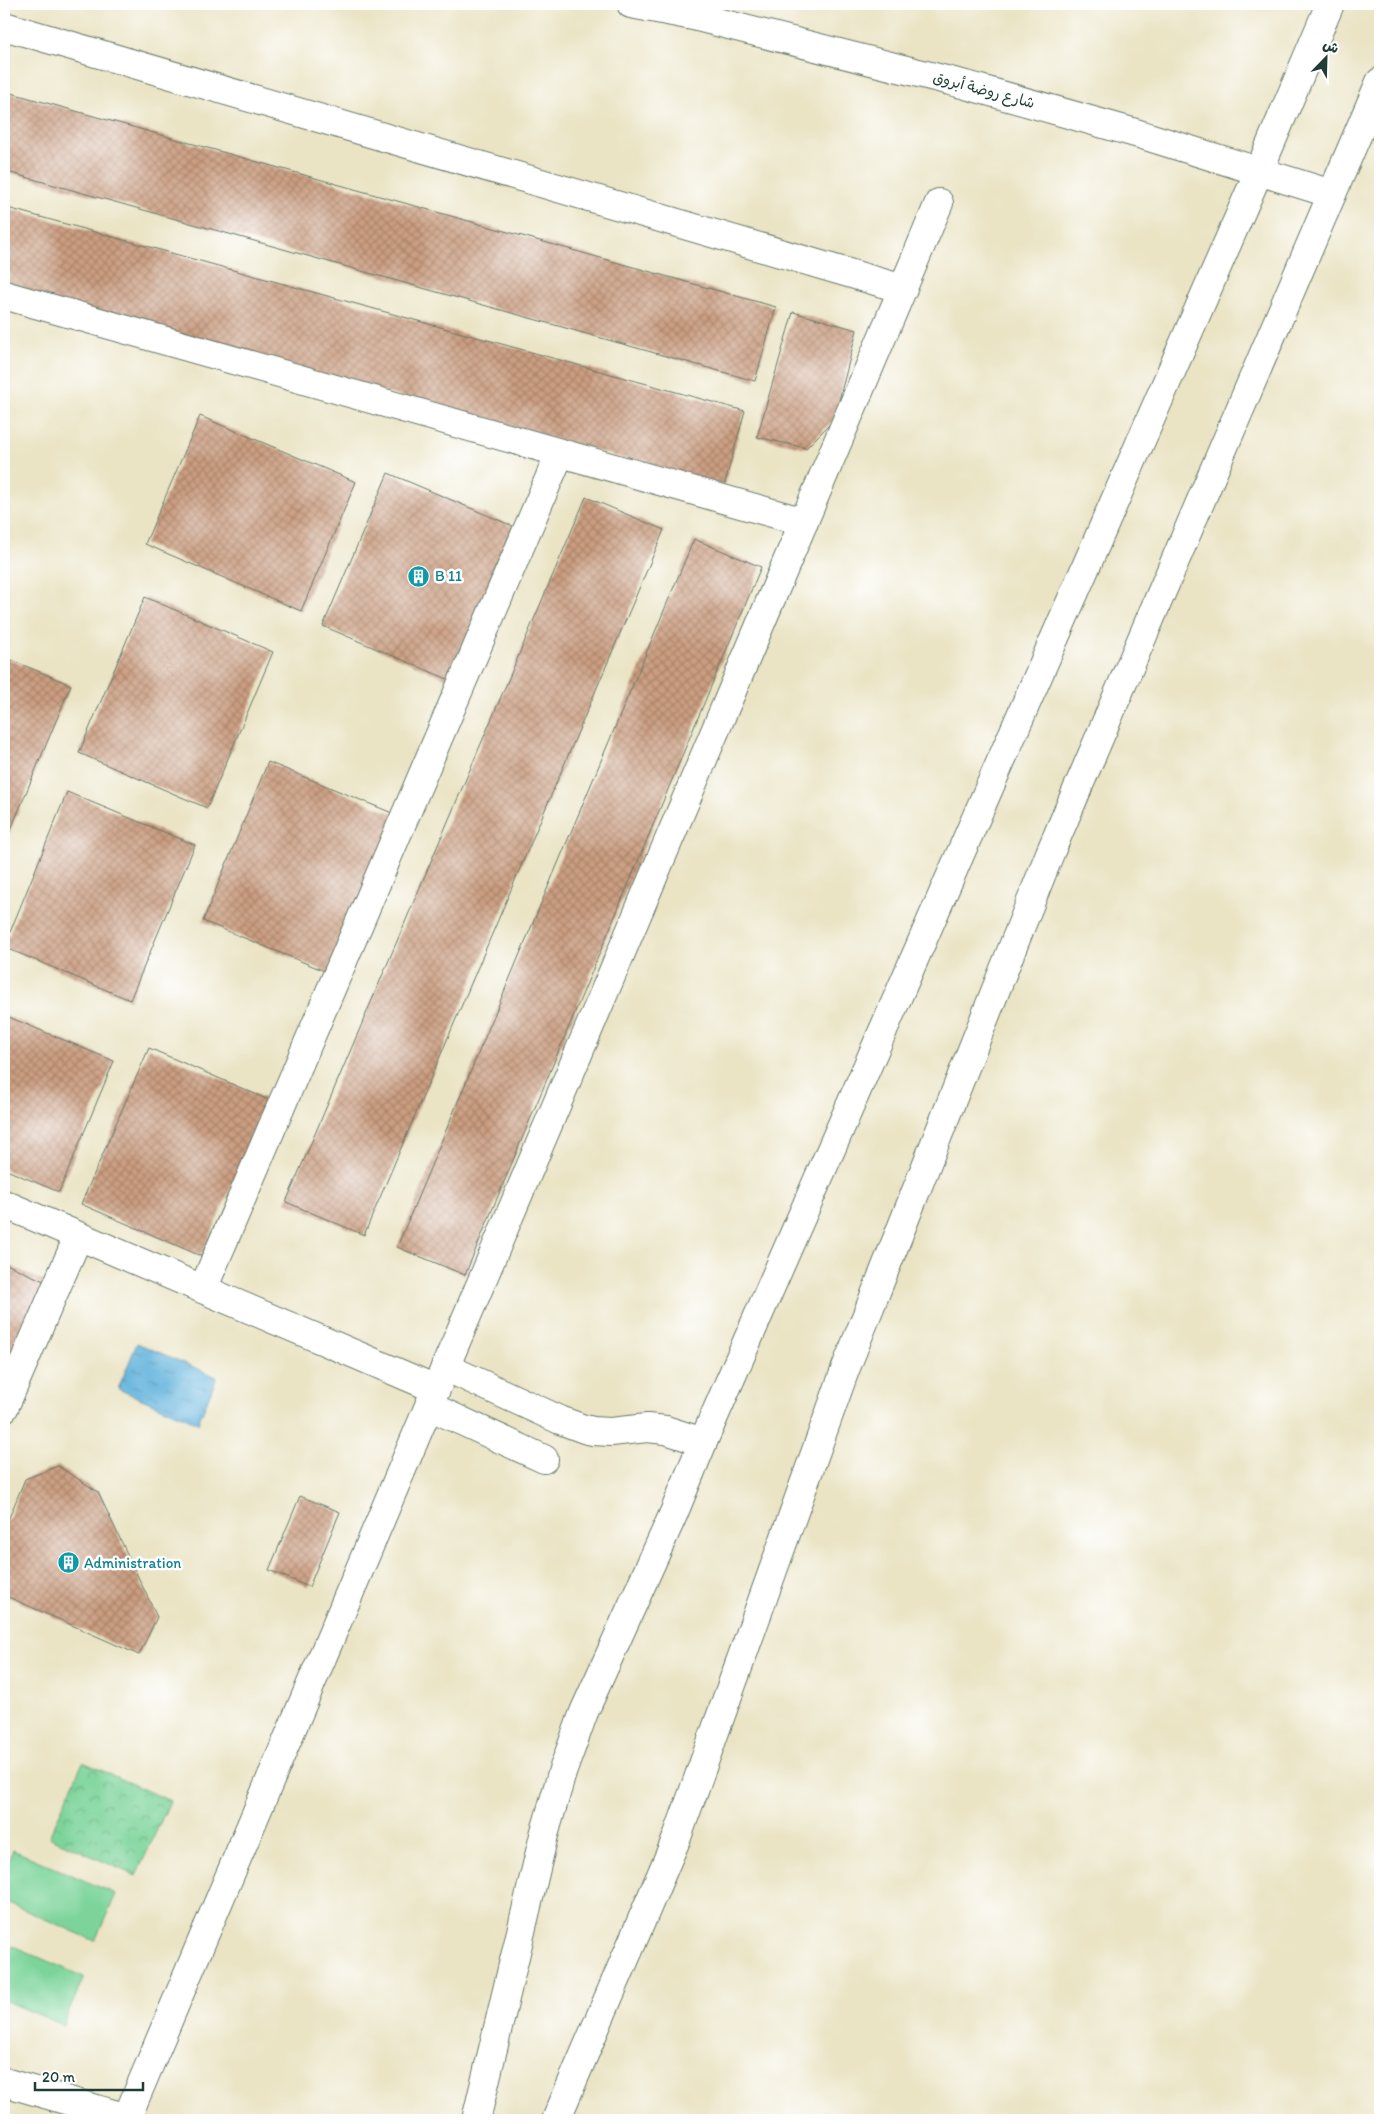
<svg xmlns="http://www.w3.org/2000/svg" width="1384" height="2124" viewBox="0 0 1384 2124" font-family="Itim,'Playpen Sans Arabic',sans-serif">
<style>
.park{fill:url(#park-crowns);stroke:#4e8867}
.garden{fill:#7cd49a;stroke:#4e8867}
.water{fill:url(#water-ripples);stroke:#407888}
.building{fill:url(#building-cross-hatch)}
.lines{fill:none;stroke-linecap:round;stroke-linejoin:round}
.minor-casing{stroke:#667767;stroke-width:30}
.minor{stroke:#fff;stroke-width:28}
.labels{text-anchor:middle;stroke-width:5;stroke-linejoin:round;paint-order:stroke}
.street-label{font-size:15px;fill:#1f3d34;stroke:#fff}
.culture-label{font-size:15px;fill:#0d838f;stroke:#fff;text-anchor:start}
</style>
<defs>
<pattern id="park-crowns" width="20" height="18" patternUnits="userSpaceOnUse" patternTransform="scale(1.25)"><rect width="20" height="18" fill="#7cd49a"/><path d="M2 6a3 3 0 1 1 6 0M12 15a3 3 0 1 1 6 0" fill="none" stroke="#65ad7e"/></pattern>
<pattern id="water-ripples" width="26" height="14" patternUnits="userSpaceOnUse" patternTransform="scale(1.25)"><rect width="26" height="14" fill="#61b2dc"/><path d="M2 4q2-2 4 0t4 0M15 11q2-2 4 0t4 0" fill="none" stroke="#4f92b3"/></pattern>
<pattern id="building-cross-hatch" width="8" height="8" patternUnits="userSpaceOnUse" patternTransform="scale(1.25)"><rect width="8" height="8" fill="#cc9e81"/><path d="M0 0l8 8M0 8l8-8" fill="none" stroke="#a5826a"/></pattern>
</defs>
<rect width="100%" height="100%" fill="#fff"/>
<filter id="ink" filterUnits="userSpaceOnUse"><feTurbulence type="fractalNoise" baseFrequency=".02" numOctaves="2"/><feDisplacementMap in="SourceGraphic" scale="10" xChannelSelector="R" yChannelSelector="G"/><feConvolveMatrix kernelMatrix="1 2 1 2 8 2 1 2 1" color-interpolation-filters="sRGB"/></filter>
<filter id="wash" filterUnits="userSpaceOnUse"><feTurbulence type="fractalNoise" baseFrequency=".0096" numOctaves="4" result="noise"/><feDisplacementMap in="SourceGraphic" scale="20" xChannelSelector="R" yChannelSelector="G"/><feGaussianBlur stdDeviation="1.12" result="paint"/><feColorMatrix in="noise" values="0 0 0 0 0 0 0 0 0 0 0 0 0 0 0 0 0 1.4 0 .05"/><feComposite in="paint" operator="in"/></filter>
<g filter="url(#wash)">
<rect width="100%" height="100%" fill="#eae4c5"/>
<polygon class="park" points="83,1762 170,1801 136,1876 49,1837"/>
<g class="garden">
<polygon points="13,1850 116,1894 95,1941 4,1901 4,1870"/>
<polygon points="4,1942 84,1977 63,2025 4,2000"/>
</g>
<polygon class="water" points="137,1343 217,1377 198,1423 118,1389"/>
<g id="blocks">
<g class="building">
<polygon points="4,91 776,307 755,381 4,171"/>
<polygon points="4,207 745,411 724,486 4,287"/>
<polygon points="793,312 857,330 834,420 806,448 757,437"/>
<polygon points="200,416 356,482 301,611 145,544"/>
<polygon points="388,473 515,527 450,680 323,626"/>
<polygon points="586,497 664,530 364,1235 286,1202"/>
<polygon points="694,539 761,567 465,1275 397,1247"/>
<polygon points="145,597 273,652 207,808 79,753"/>
<polygon points="4,657 71,685 6,841 4,840"/>
<polygon points="268,762 397,815 332,974 203,921"/>
<polygon points="67,792 195,845 130,1000 4,947"/>
<polygon points="4,1015 114,1061 59,1192 4,1169"/>
<polygon points="149,1048 269,1100 201,1256 81,1204"/>
<polygon points="4,1263 46,1282 4,1376"/>
<polygon points="58,1466 98,1492 157,1617 139,1655 4,1595 4,1530 25,1479"/>
<polygon points="300,1496 340,1512 309,1587 269,1570"/>
</g>
</g>
</g>
<g filter="url(#ink)">
<use href="#blocks" fill-opacity="0" stroke="#667767" stroke-width="1"/>
<g class="lines">
<defs>
<g id="minor">
<polyline points="631,4 693,16 966,85 1139,134 1332,194"/>
<polyline points="4,26 903,289"/>
<polyline points="4,295 804,522"/>
<polyline points="4,1204 436,1389"/>
<polyline points="203,1289 560,453"/>
<polyline points="445,1367 560,1420 584,1429 593,1431 611,1432 647,1428 666,1430 703,1442"/>
<polyline points="429,1406 544,1459"/>
<polyline points="4,1408 78,1237"/>
<polyline points="4,2082 127,2118"/>
<polyline points="126,2120 939,203"/>
<polyline points="476,2120 544,1835 562,1773 584,1712 673,1515 703,1442 1259,171 1330,4"/>
<polyline points="556,2120 676,1840 845,1370 1050,853 1380,82"/>
</g>
</defs>
<use href="#minor" class="minor-casing"/>
<use href="#minor" class="minor"/>
</g>
</g>
<defs>
<symbol id="building-disc" viewBox="-11 -11 22 22"><circle r="9.5" fill="#0f9aa8" stroke="#fff"/><path d="M-4-6H4V6H1V3H-1V6H-4ZM-2.5-4.3h1.7v1.8h-1.7ZM.8-4.3h1.7v1.8H.8ZM-2.5-1h1.7V.8h-1.7ZM.8-1h1.7V.8H.8Z" fill="#fff"/></symbol>
</defs>
<g fill-rule="evenodd">
<use href="#building-disc" x="406" y="564" width="25" height="25"/>
<use href="#building-disc" x="56" y="1550" width="25" height="25"/>
</g>
<g class="labels">
<g class="street-label">
<text transform="translate(984 90) rotate(15)" y="5">شارع روضة أبروق</text>
</g>
<g class="culture-label">
<text x="435" y="581">B 11</text>
<text x="84" y="1568">Administration</text>
</g>
</g>
<rect width="1384" height="2124" fill="none" stroke="#fff" stroke-width="20"/>
<g transform="translate(1326 58) rotate(23)" stroke="#ffffff" stroke-width="4" paint-order="stroke">
<path d="M0-4L9 19L0 12L-9 19Z" fill="#1f3d34"/>
<text y="-8" font-size="14" font-weight="bold" text-anchor="middle" fill="#1f3d34">ش</text>
</g>
<path d="M35 2082v8h108v-8" fill="none" stroke="#1f3d34" stroke-width="2.5"/>
<text x="42" y="2082" font-size="15" fill="#1f3d34" stroke="#ffffff" stroke-width="4" paint-order="stroke">20 m</text>
</svg>
